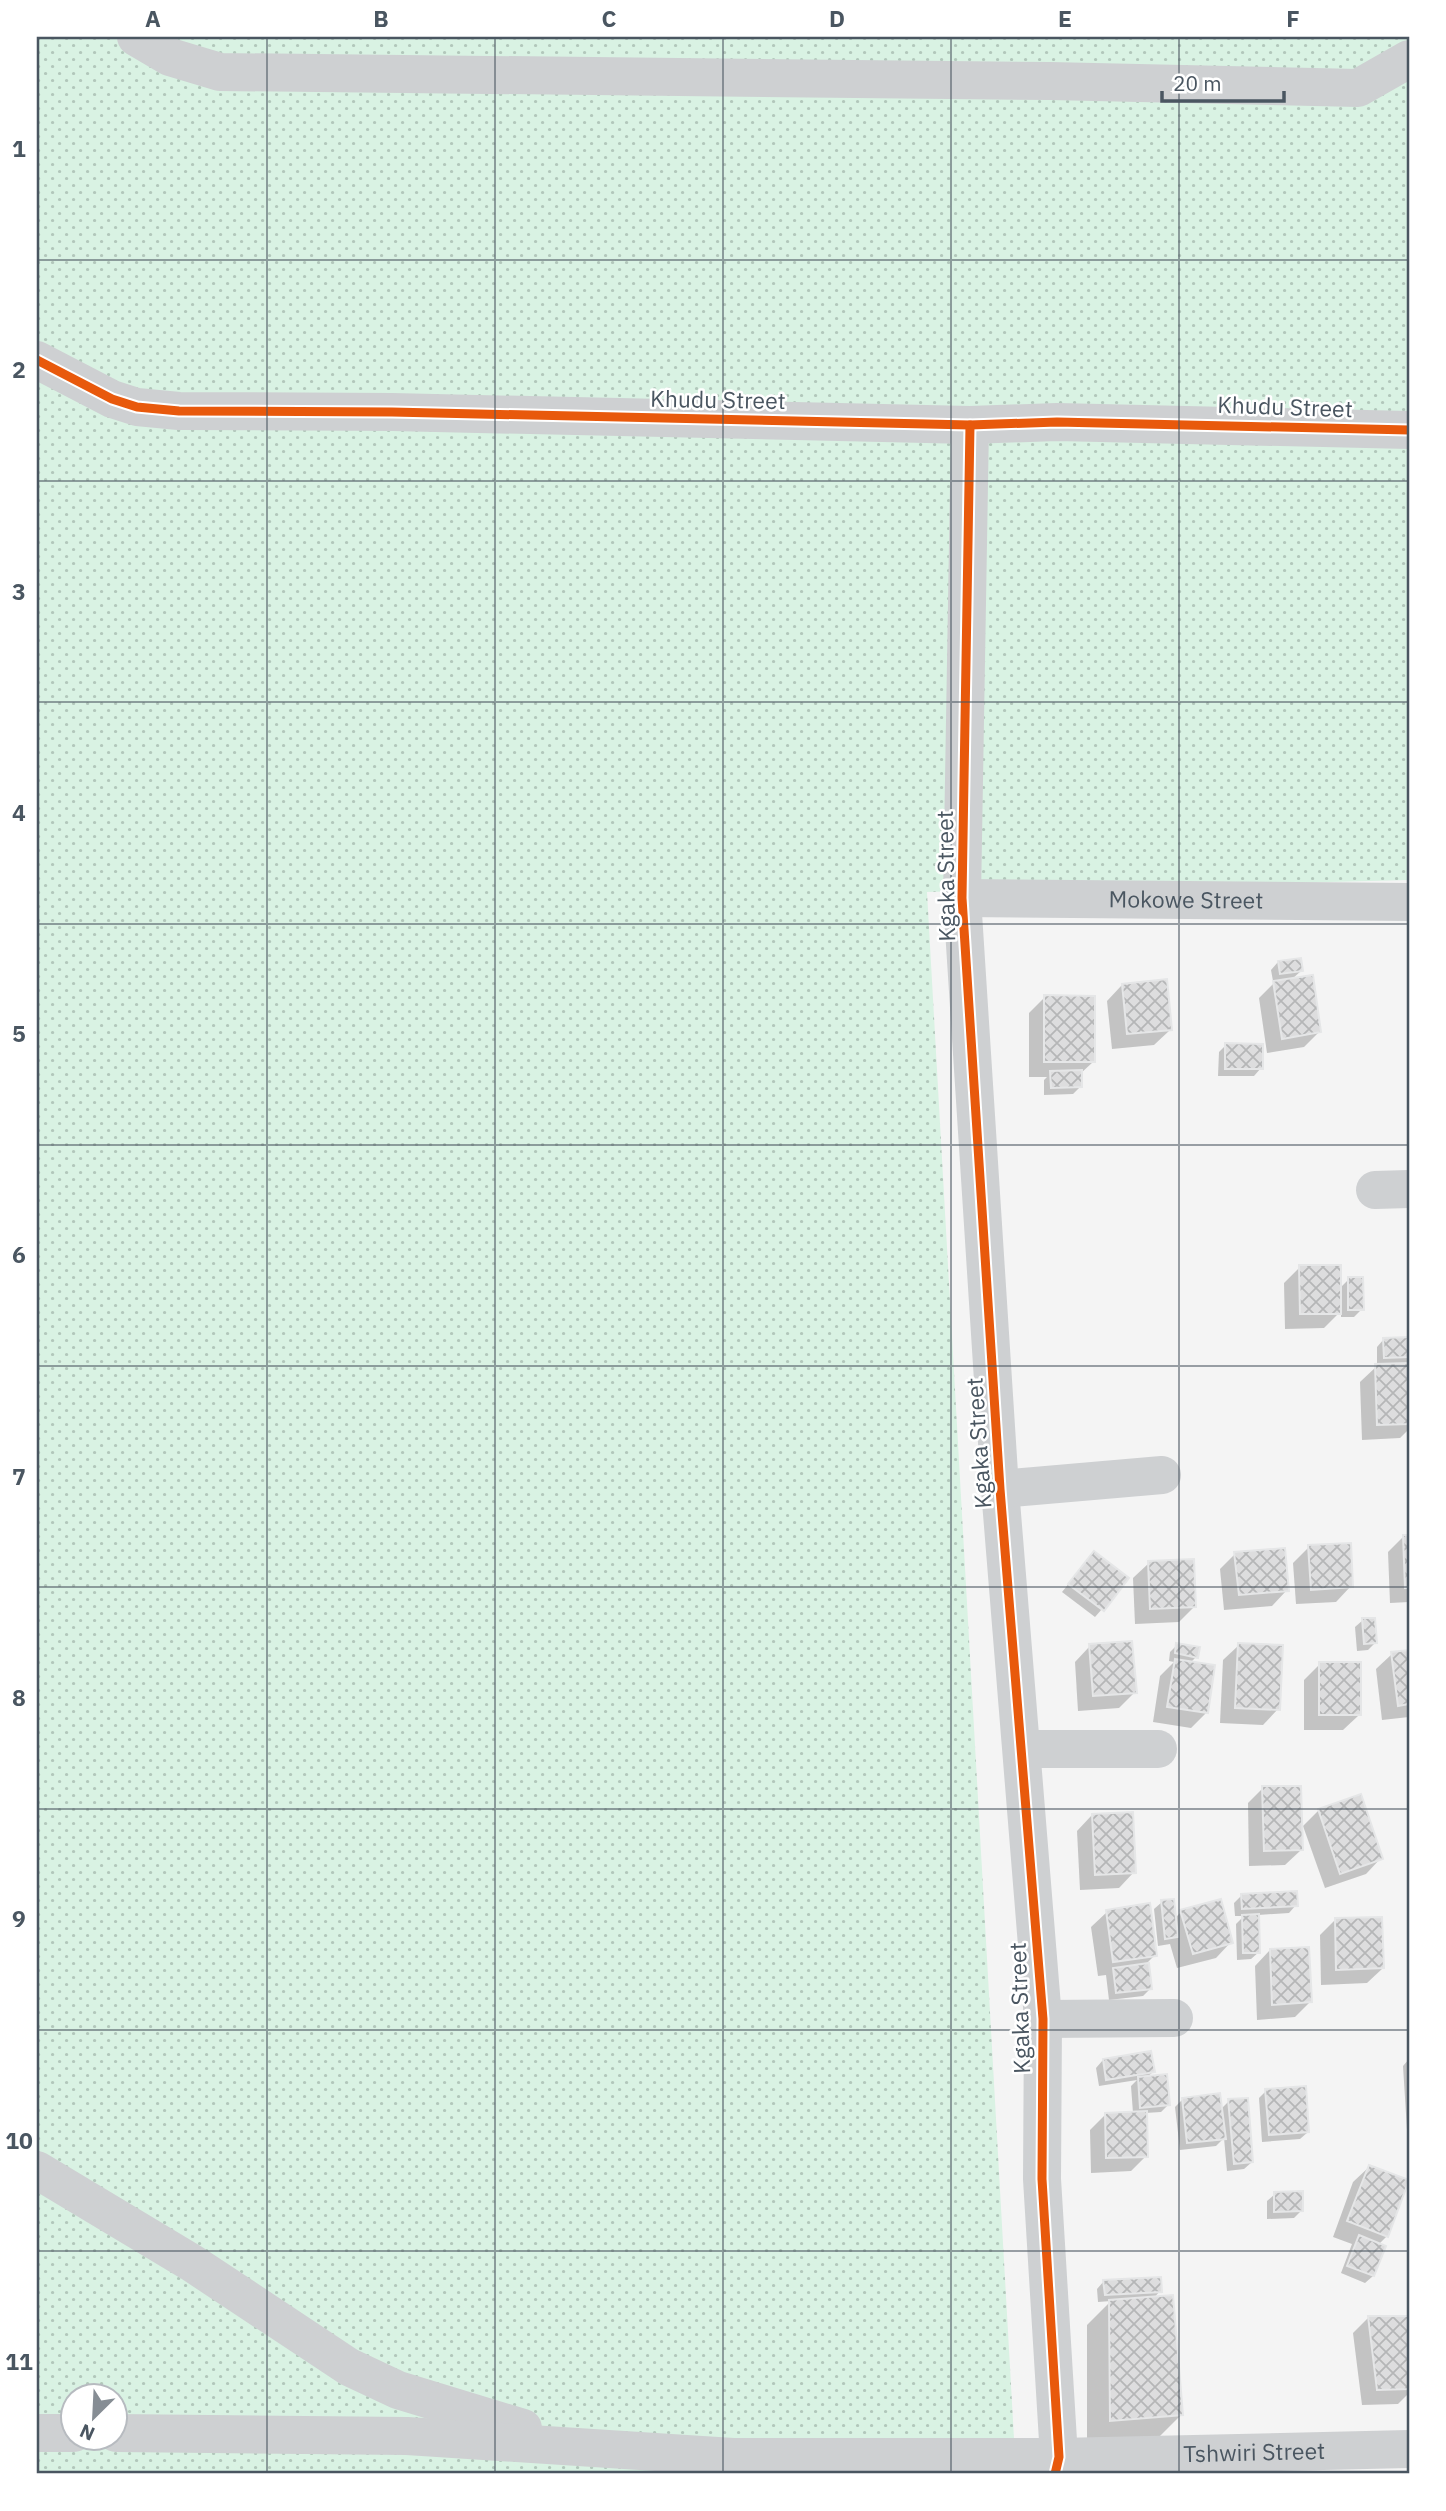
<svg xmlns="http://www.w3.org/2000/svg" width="1446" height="2511" viewBox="0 0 1446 2511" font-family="'IBM Plex Sans',sans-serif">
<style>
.grass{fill:url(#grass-dots);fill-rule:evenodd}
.shadow{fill:#0003}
.building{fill:url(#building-cross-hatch);stroke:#e5e6e7;stroke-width:2}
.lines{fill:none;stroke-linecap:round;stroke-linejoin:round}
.minor{stroke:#ced0d2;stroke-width:38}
.cycleway-casing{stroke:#fff;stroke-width:13}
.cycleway{stroke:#e8590c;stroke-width:9}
.grid{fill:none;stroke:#4a5661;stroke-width:2;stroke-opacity:0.55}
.labels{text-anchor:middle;stroke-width:5;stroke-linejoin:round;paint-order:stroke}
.street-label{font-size:23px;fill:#4a5661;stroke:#fff}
.neatline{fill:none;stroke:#4a5661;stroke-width:2.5}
.grid-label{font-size:23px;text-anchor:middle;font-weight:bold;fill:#4a5661}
</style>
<defs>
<pattern id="grass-dots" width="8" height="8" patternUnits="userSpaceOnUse" patternTransform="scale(1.75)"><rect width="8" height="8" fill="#d9f2e3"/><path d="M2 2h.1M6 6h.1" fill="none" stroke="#b2c7bb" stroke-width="1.8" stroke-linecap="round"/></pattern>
<pattern id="building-cross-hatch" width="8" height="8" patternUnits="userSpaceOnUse" patternTransform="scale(1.75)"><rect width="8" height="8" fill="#ddddde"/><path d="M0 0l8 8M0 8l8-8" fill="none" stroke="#b5b6b7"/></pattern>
</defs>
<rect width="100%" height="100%" fill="#f4f4f4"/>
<path class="grass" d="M37 37H1409V880L927 892 1016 2474H37ZM74 2396H116V2438H74Z"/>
<g class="shadow">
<polygon points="1278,962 1301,971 1291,980 1319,1032 1304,1047 1267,1053 1259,998 1277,980 1273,981 1271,970"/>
<polygon points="1122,985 1170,1030 1154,1045 1112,1049 1107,1001"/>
<polygon points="1409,989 1409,1030 1407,991"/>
<polygon points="1045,997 1093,1062 1080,1074 1080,1087 1073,1094 1044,1095 1044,1080 1047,1077 1029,1077 1029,1013"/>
<polygon points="1226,1045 1261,1068 1254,1076 1218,1076 1219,1052"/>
<polygon points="1300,1267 1340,1288 1349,1279 1362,1309 1354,1317 1341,1317 1341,1311 1324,1328 1285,1329 1284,1283"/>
<polygon points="1409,1338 1409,1429 1400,1438 1362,1440 1360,1382 1377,1366 1377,1347 1384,1339"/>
<polygon points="1403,1537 1409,1537 1409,1602 1390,1603 1388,1552"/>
<polygon points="1309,1547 1351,1586 1336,1602 1296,1604 1293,1563"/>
<polygon points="1235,1554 1287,1590 1272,1606 1224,1610 1220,1569"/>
<polygon points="1087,1561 1102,1609 1095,1617 1062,1592"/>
<polygon points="1149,1563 1195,1606 1179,1622 1135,1624 1133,1578"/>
<polygon points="1363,1620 1376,1642 1368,1650 1357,1651 1355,1627"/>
<polygon points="1177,1645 1196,1657 1190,1663 1206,1713 1191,1728 1153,1722 1160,1676 1174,1662 1169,1661 1170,1652"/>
<polygon points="1239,1645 1278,1709 1263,1725 1220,1723 1223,1660"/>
<polygon points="1090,1646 1135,1692 1119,1708 1078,1711 1075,1662"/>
<polygon points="1409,1652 1409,1717 1382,1720 1376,1669 1392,1654"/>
<polygon points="1320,1664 1359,1715 1343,1730 1304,1730 1304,1680"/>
<polygon points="1263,1788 1301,1850 1285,1865 1249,1866 1248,1803"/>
<polygon points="1319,1810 1381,1858 1366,1874 1325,1888 1303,1826"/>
<polygon points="1092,1815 1134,1872 1119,1888 1080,1890 1077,1831"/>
<polygon points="1241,1896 1296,1905 1289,1913 1258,1915 1259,1952 1251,1959 1237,1960 1236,1924 1244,1916 1235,1916 1234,1903"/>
<polygon points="1162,1902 1174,1919 1181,1912 1231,1942 1216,1958 1177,1968 1170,1944 1158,1946 1154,1909"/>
<polygon points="1107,1912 1155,1955 1147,1963 1150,1989 1143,1996 1109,2000 1106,1975 1098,1976 1091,1927"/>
<polygon points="1335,1920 1383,1968 1367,1983 1321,1985 1320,1935"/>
<polygon points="1270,1950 1310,2002 1295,2017 1257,2020 1255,1966"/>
<polygon points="1409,2059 1409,2130 1407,2130 1403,2066"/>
<polygon points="1103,2060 1153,2072 1146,2078 1168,2105 1161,2112 1145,2113 1146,2156 1131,2171 1091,2173 1090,2130 1106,2114 1133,2113 1131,2086 1137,2080 1099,2086 1096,2068"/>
<polygon points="1266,2091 1308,2132 1300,2139 1262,2142 1259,2098"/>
<polygon points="1183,2099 1220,2110 1229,2101 1252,2162 1244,2169 1227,2171 1224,2138 1216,2146 1180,2150 1175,2107"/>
<polygon points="1369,2167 1387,2236 1378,2245 1384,2247 1373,2276 1365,2283 1341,2273 1352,2244 1333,2237 1353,2182"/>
<polygon points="1275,2194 1301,2211 1294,2218 1267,2219 1267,2201"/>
<polygon points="1104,2281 1160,2291 1153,2299 1181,2415 1158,2438 1087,2443 1087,2325 1111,2301 1098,2302 1097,2289"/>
<polygon points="1369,2317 1408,2318 1409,2393 1398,2404 1362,2405 1353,2333"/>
</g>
<g class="building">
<polygon points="1301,958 1303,971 1280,974 1278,961"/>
<polygon points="1313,975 1321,1032 1282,1039 1273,981"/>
<polygon points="1167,979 1172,1030 1127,1034 1122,984"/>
<polygon points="1044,995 1095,996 1095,1062 1044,1062"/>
<polygon points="1225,1043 1263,1044 1263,1069 1225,1069"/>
<polygon points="1082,1070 1082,1087 1051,1088 1050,1071"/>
<polygon points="1299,1265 1341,1265 1341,1314 1300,1314"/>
<polygon points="1348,1277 1363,1277 1364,1310 1348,1310"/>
<polygon points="1409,1337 1409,1357 1384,1358 1383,1338"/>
<polygon points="1409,1363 1409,1424 1377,1425 1375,1364"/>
<polygon points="1403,1535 1409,1535 1409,1588 1405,1588"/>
<polygon points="1351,1543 1353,1587 1311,1590 1308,1545"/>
<polygon points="1285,1548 1289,1591 1239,1595 1234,1552"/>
<polygon points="1094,1551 1129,1578 1104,1611 1068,1584"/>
<polygon points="1194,1559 1196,1607 1150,1609 1148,1561"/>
<polygon points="1362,1618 1375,1618 1377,1643 1364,1644"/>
<polygon points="1132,1641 1137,1693 1093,1696 1089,1644"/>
<polygon points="1176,1643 1200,1647 1198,1658 1175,1653"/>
<polygon points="1238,1643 1283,1645 1280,1710 1235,1708"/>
<polygon points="1409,1650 1409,1704 1398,1706 1391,1652"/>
<polygon points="1175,1659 1215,1665 1208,1713 1167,1707"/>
<rect x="1319" y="1662" width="42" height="53"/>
<polygon points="1262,1786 1301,1786 1303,1850 1264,1851"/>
<polygon points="1361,1794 1383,1859 1340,1874 1318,1809"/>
<polygon points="1133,1812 1136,1873 1095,1875 1092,1814"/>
<polygon points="1297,1891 1298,1906 1242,1909 1241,1894"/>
<polygon points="1174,1899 1178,1937 1165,1939 1161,1900"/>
<polygon points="1221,1899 1233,1943 1193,1954 1180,1910"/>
<polygon points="1150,1903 1157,1956 1113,1962 1106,1910"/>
<polygon points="1259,1914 1260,1953 1243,1953 1242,1915"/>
<polygon points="1382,1917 1384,1968 1336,1970 1335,1918"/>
<polygon points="1309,1947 1312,2002 1272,2005 1270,1949"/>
<polygon points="1149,1963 1152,1989 1116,1993 1113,1968"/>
<polygon points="1151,2051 1155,2072 1106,2080 1103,2059"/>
<polygon points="1167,2074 1170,2105 1140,2108 1138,2077"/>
<polygon points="1306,2086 1309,2132 1269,2135 1265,2089"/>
<polygon points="1220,2093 1226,2139 1187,2143 1182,2098"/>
<polygon points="1248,2098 1253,2162 1234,2164 1228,2099"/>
<polygon points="1147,2111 1148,2157 1106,2158 1105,2113"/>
<polygon points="1369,2165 1409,2180 1388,2237 1347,2221"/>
<polygon points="1303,2191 1303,2211 1274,2212 1274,2192"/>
<polygon points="1359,2235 1386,2246 1374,2276 1347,2266"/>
<polygon points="1161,2277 1162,2292 1105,2295 1103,2280"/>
<polygon points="1173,2295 1183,2415 1110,2421 1109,2300"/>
<polygon points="1368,2316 1409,2316 1409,2389 1377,2390"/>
</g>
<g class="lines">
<g class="minor">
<polyline points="136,37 170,57 220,72 1050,81 1358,88 1409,59"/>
<polyline points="37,360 112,399 137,407 179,411 392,412 970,425 1057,422 1409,430"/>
<polyline points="970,425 962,898 1000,1489 1043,2019 1042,2179 1059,2457 1055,2474"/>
<path id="s1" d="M962 898 1409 902"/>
<polyline points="1375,1190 1409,1189"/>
<polyline points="1000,1489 1162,1475"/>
<polyline points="1022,1749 1158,1749"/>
<polyline points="1043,2019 1174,2018"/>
<polyline points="37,2170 192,2263 349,2367 398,2390 523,2428"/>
<polyline points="37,2433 74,2433"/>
<path id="s2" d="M116 2433 407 2436 733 2457H1059L1409 2449"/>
</g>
<defs>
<g id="cycleway">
<polyline points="37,360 112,399 137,407 179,411 392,412 970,425 1057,422 1409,430"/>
<polyline points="970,425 962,898 1000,1489 1043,2019 1042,2179 1059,2457 1055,2474"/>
</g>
</defs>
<use href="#cycleway" class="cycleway-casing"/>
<use href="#cycleway" class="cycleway"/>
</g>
<path class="grid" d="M267 37V2474M495 37V2474M723 37V2474M951 37V2474M1179 37V2474M37 260H1409M37 481H1409M37 702H1409M37 924H1409M37 1145H1409M37 1366H1409M37 1587H1409M37 1809H1409M37 2030H1409M37 2251H1409"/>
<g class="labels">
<g class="street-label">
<text transform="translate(718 400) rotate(1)" y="8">Khudu Street</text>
<text transform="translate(1285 407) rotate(2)" y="8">Khudu Street</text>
<text transform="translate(946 876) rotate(-91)" y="8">Kgaka Street</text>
<text dy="8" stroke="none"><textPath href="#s1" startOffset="224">Mokowe Street</textPath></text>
<text transform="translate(979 1443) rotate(-94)" y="8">Kgaka Street</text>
<text transform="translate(1020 2008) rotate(-92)" y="8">Kgaka Street</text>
<text dy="8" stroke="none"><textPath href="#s2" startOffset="1139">Tshwiri Street</textPath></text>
</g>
</g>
<rect width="1446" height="2511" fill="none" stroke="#ffffff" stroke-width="77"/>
<g transform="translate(94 2417) rotate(204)"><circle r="33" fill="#ffffff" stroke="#b7bbc0" stroke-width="2"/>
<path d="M0-5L12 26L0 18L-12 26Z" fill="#868d94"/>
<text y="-10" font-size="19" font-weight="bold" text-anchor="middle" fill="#4a5661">N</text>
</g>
<path d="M1162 91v10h122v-10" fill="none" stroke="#4a5661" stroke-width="3.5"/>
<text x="1173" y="91" font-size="21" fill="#4a5661" stroke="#ffffff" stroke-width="5" paint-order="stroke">20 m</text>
<rect x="38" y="38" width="1370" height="2434" class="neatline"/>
<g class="grid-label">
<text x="153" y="27">A</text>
<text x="381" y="27">B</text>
<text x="609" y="27">C</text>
<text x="837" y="27">D</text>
<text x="1065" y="27">E</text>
<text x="1293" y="27">F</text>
<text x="19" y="157">1</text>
<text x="19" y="378">2</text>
<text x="19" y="600">3</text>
<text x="19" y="821">4</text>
<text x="19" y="1042">5</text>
<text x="19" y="1263">6</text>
<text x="19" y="1485">7</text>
<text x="19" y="1706">8</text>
<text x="19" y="1927">9</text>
<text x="19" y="2149">10</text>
<text x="19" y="2370">11</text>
</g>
</svg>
